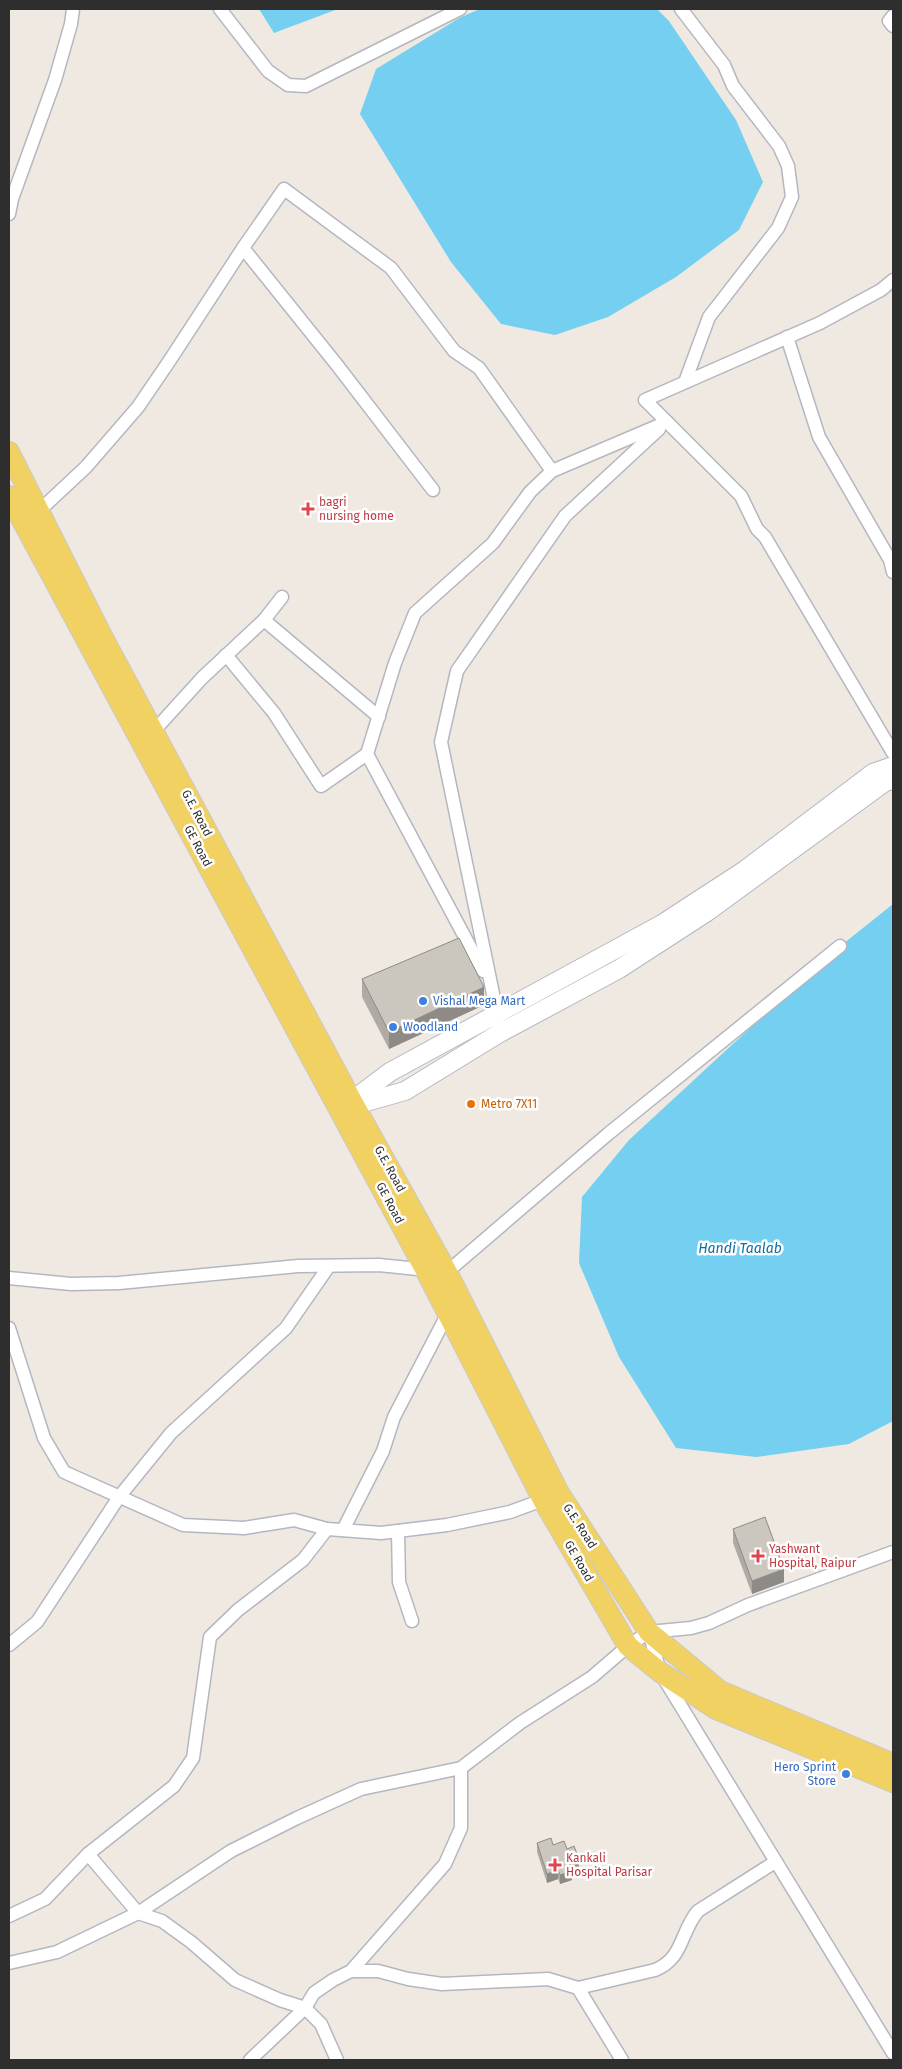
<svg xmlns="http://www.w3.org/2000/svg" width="902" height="2069" viewBox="0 0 902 2069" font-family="'Fira Sans',sans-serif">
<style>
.water{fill:#75cff0}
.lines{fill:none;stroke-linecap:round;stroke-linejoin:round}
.street-casing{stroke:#b4b7c1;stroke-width:15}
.secondary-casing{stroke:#b4b7c1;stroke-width:20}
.primary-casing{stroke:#c9c9c9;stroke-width:22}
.street{stroke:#fff;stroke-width:12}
.secondary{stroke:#fff;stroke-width:18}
.primary{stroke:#f2d163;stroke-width:20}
.wall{fill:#afaba4}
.shaded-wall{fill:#8e8b86}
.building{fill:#cbc7bf;stroke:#8e8b86}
.health-dot{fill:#e0444e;stroke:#fff;stroke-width:2}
.shop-dot{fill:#3f7fe0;stroke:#fff;stroke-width:2}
.food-dot{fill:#e8710a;stroke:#fff;stroke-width:2}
.labels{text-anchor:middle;stroke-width:5;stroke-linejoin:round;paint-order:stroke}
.health-label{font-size:12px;fill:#be3a42;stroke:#fff;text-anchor:start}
.street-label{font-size:12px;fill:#2e2e2e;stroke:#fff}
.shop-label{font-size:12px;fill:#366cbe;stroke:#fff;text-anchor:start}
.food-label{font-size:12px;fill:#c56008;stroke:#fff;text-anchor:start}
.water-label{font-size:14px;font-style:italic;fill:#0d6fa3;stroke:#fff}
</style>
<rect width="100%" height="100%" fill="#efe9e1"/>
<g class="water">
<polygon points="259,9 338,9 274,33"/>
<polygon points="480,9 657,9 669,21 736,120 763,182 739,230 676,277 608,317 555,335 501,324 451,262 360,114 376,69 461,17"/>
<polygon points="893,904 893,1421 849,1444 756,1457 676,1448 619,1357 579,1263 582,1197 629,1140 828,956"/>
</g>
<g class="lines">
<defs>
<g id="street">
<polyline points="220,9 268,71 288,85 306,86 460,9"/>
<polyline points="681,9 724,65 733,86 779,146 788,166 792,197 778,228 709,317 685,382"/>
<polyline points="893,16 889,21 893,26"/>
<polyline points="9,214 12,199 55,80 71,24 73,9"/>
<polyline points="243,248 337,365 433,490"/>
<polyline points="893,280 881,290 820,323 645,400 741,496 757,529 765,537 893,753"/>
<polyline points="787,337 819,437 890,560 893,572"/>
<polyline points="39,511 86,467 138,407 170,360 243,248 284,189 391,268 454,351 479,368 552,471 667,422"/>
<polyline points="264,620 379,717"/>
<polyline points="226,655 274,713 321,786 367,754"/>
<polyline points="153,732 202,678 264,620 282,597"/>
<polyline points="483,971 367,754 395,663 415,613 493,543 530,492 552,471"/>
<polyline points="498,1034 497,1013 441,742 457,671 565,516 659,429"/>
<polyline points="9,1278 71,1284 119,1283 298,1266 379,1265 447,1272 608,1134 840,946"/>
<polyline points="9,1328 44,1438 64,1472 183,1525 244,1528 294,1520 327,1529 381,1533 447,1525 510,1512 548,1498"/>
<polyline points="327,1529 303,1560 238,1610 210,1637 193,1758 174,1786 88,1854 138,1913 162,1921 191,1942 235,1980 280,2000 305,2008 321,2024 337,2060"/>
<polyline points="343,1530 383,1451 394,1417 448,1313"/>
<polyline points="398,1531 399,1582 412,1621"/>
<polyline points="649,1632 660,1672 893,2053"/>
<polyline points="9,1645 37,1622 119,1497 171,1433 286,1328 329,1266"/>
<polyline points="9,1916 45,1899 88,1854"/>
<polyline points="9,1963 57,1952 138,1913 231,1851 297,1818 361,1789 461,1768 520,1723 592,1677 628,1646 649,1632 691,1628 709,1623 748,1605 893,1552"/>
<polyline points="351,1971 445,1864 461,1828 461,1768"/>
<path d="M578 1988 655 1970C684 1958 680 1932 698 1911L775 1862"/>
<polyline points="250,2060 305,2008 314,1993 333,1980 351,1971 378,1971 408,1979 442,1984 548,1979 578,1988 622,2060"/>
</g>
<g id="secondary">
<polyline points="352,1106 405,1091 498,1034 619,969 707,912 885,782 893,780"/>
<polyline points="342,1108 390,1072 662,924 745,870 873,773 893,766"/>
</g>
<g id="primary">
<polyline points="9,452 102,636 354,1105 447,1272 559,1493 649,1632 720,1691 893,1764"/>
<polyline points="9,496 426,1271 543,1500 628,1646 660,1672 716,1709 893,1782"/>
</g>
</defs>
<use href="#street" class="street-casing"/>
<use href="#secondary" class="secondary-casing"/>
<use href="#primary" class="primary-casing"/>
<use href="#street" class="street"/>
<use href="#secondary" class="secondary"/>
<use href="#primary" class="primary"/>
</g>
<g class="wall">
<polygon points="362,979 484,1005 389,1049 362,997"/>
<polygon points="733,1529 784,1582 752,1594 733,1543"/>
<polygon points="537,1843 553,1845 567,1849 579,1868 572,1871 572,1880 560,1884 558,1879 547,1883 537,1852"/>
</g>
<g class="shaded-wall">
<polygon points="484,987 484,1005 389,1049 389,1032"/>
<polygon points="784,1569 784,1582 752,1594 752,1581"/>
<polygon points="579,1859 579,1868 570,1871 572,1871 572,1880 560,1884 560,1875 569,1863"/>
<polygon points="558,1870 558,1879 547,1883 547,1874"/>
</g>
<g class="building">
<polygon points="459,938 484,987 389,1032 362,979"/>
<polygon points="765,1517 784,1569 752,1581 733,1529"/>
<polygon points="551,1838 553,1845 564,1841 567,1849 574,1846 579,1859 569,1863 572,1871 560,1875 558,1870 547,1874 537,1843"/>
</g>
<g class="health-dot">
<path d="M305.5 501.5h5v5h5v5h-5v5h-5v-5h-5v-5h5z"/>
<path d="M755.5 1548.5h5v5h5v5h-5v5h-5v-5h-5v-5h5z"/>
<path d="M552.5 1857.5h5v5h5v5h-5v5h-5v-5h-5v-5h5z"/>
</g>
<g class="shop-dot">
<circle cx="423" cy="1001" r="5"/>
<circle cx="393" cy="1027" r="5"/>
<circle cx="846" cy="1774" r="5"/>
</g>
<circle class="food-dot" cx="471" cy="1104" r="5"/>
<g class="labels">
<g class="health-label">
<text x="319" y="506">bagri<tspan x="319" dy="14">nursing home</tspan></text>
<text x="769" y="1553">Yashwant<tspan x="769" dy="14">Hospital, Raipur</tspan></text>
<text x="566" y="1862">Kankali<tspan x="566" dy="14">Hospital Parisar</tspan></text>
</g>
<g class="street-label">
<text transform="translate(197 813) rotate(62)" y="4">G.E. Road</text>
<text transform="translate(198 846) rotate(62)" y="4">GE Road</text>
<text transform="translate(390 1169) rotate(61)" y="4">G.E. Road</text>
<text transform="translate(390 1203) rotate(62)" y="4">GE Road</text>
<text transform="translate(580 1526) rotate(57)" y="4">G.E. Road</text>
<text transform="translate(579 1561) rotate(60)" y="4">GE Road</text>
</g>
<g class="shop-label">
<text x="433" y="1005">Vishal Mega Mart</text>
<text x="403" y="1031">Woodland</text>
<text x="836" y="1771" text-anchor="end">Hero Sprint<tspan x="836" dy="14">Store</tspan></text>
</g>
<g class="food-label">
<text x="481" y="1108">Metro 7X11</text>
</g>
<g class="water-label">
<text x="740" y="1253">Handi Taalab</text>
</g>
</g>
<rect width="902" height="2069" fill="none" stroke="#2e2e2e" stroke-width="20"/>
</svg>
